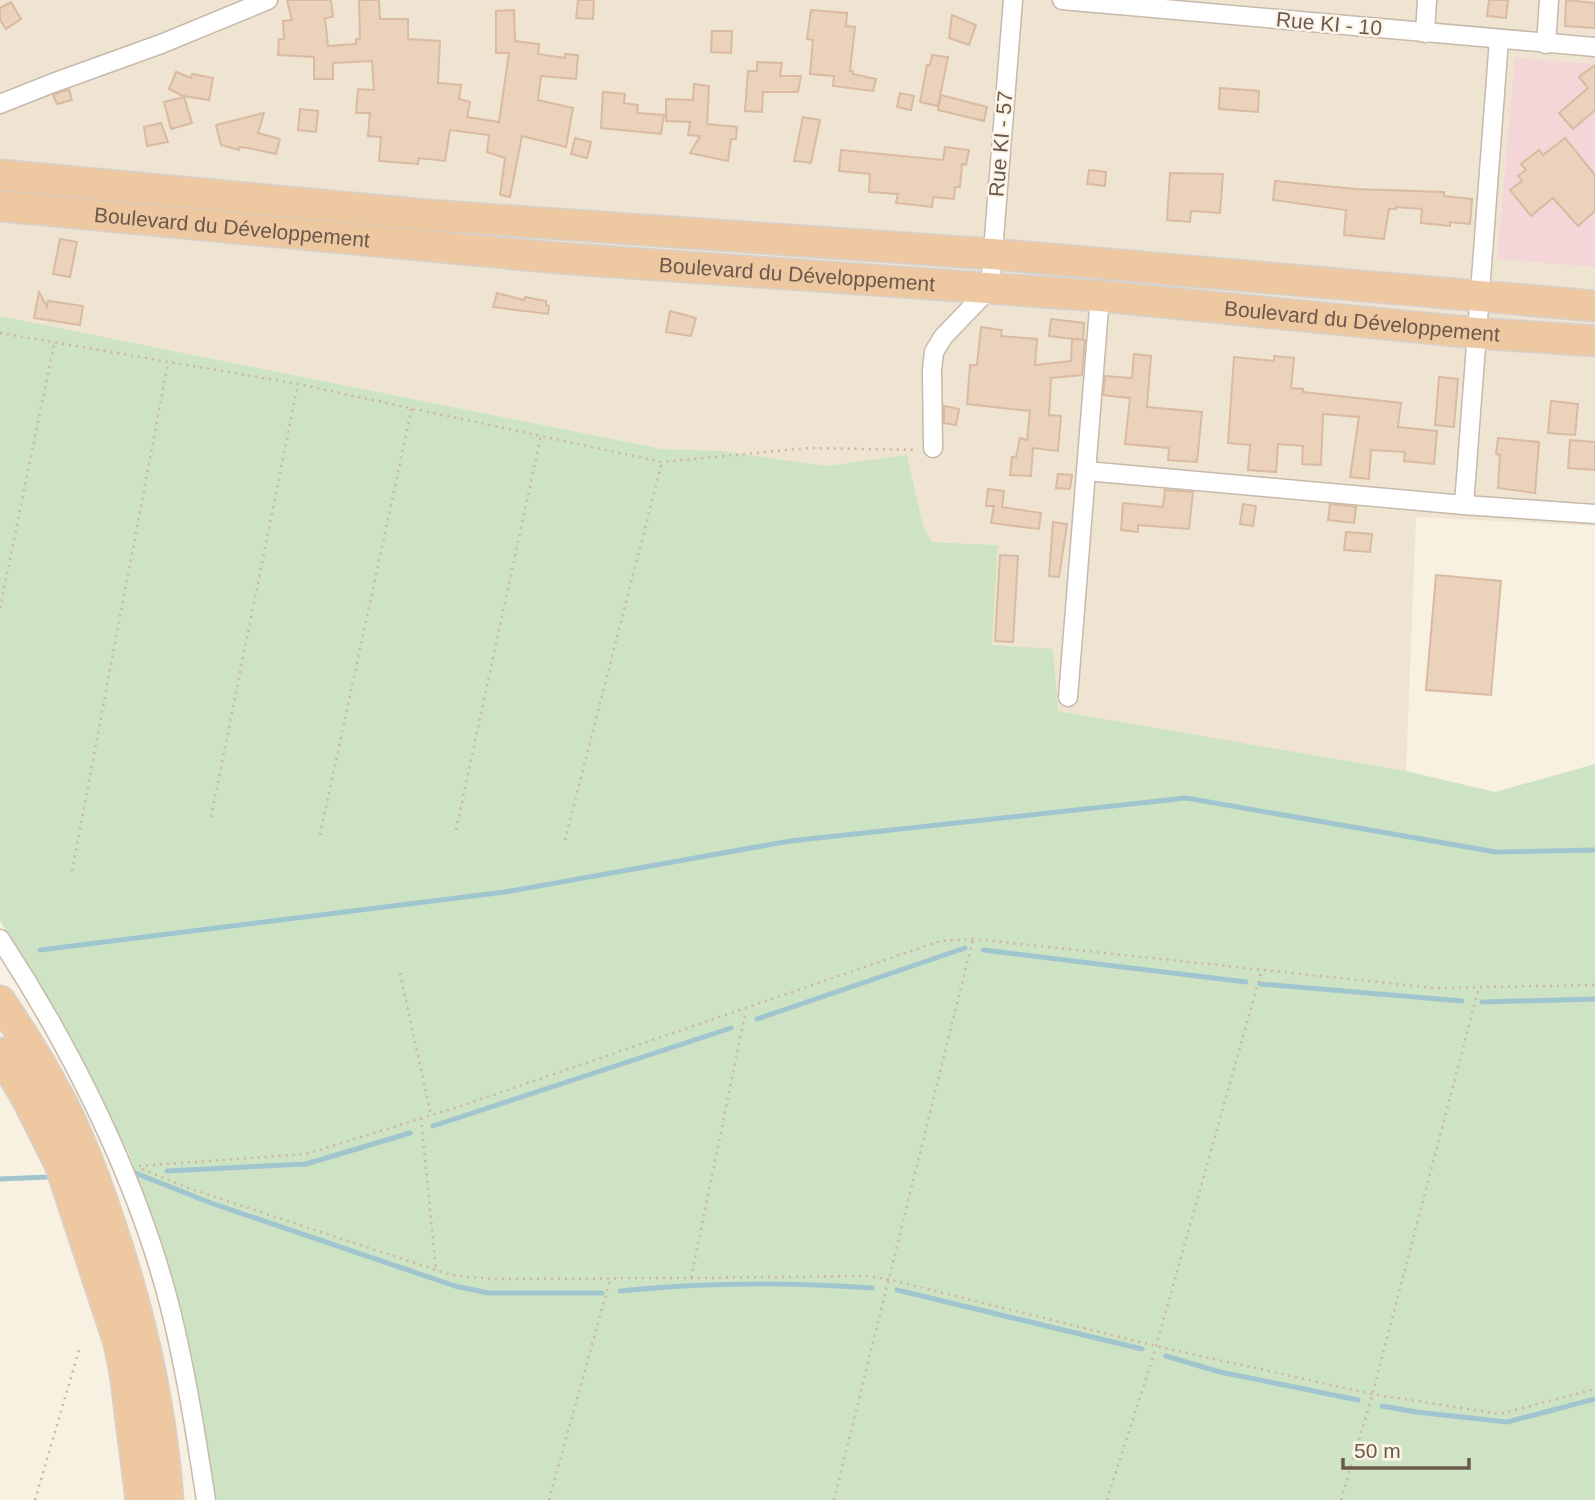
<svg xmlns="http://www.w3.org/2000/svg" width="1595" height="1500" viewBox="0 0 1595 1500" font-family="Helvetica,sans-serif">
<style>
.residential{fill:#efe3d1}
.medical{fill:#f5d6d8}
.green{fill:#cee3c3}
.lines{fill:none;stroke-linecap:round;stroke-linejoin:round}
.stream{stroke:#a1c5cf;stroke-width:5}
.building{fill:#ead2bd;stroke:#dabaa0;stroke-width:2}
.minor-casing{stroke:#c7b9ab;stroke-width:21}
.trunk-casing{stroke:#d6d1cd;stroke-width:33}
.path{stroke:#ceb5a1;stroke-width:2.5;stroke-dasharray:2 5;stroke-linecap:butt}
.minor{stroke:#fff;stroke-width:18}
.trunk{stroke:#edc8a1;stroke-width:30}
.labels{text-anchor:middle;stroke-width:5;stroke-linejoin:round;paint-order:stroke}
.street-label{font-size:21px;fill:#6c594c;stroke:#fcf5e7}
</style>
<rect width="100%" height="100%" fill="#f8f1e2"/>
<polygon class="residential" points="0,0 1595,0 1595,526 1416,517 1406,771 1057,711 992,645 998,545 932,542 923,525 907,455 826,466 721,451 662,449 0,316"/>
<polygon class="medical" points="1515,58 1595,64 1595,267 1497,259"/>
<polygon class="green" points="0,316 662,449 721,451 826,466 907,455 923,525 932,542 998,545 992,645 1053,649 1058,711 1406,771 1495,792 1595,764 1595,1500 212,1500 174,1301 130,1156 67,1034 0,921"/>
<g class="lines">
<g class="stream">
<polyline points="40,950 505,892 790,841 1186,798 1496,852 1595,850"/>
<polyline points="983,950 1246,982"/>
<polyline points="1260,984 1462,1001"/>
<polyline points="1482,1002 1595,999"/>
<polyline points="757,1019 965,948"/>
<polyline points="433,1126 731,1028"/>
<polyline points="167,1171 306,1164 410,1133"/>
<polyline points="135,1173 211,1203 455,1286 488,1293 602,1293"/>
<polyline points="0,1179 48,1177"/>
<polyline points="897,1290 1142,1349"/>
<path d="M620 1291C704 1282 787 1282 872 1288"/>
<polyline points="1166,1356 1220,1372 1358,1400"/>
<polyline points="1382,1406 1416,1412 1507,1422 1595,1399"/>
</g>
</g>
<g class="building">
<polygon points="287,0 331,0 333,17 325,18 328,46 356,44 356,39 360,39 359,0 379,0 380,19 408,19 408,39 440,41 438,83 461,85 459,99 470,102 467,117 499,122 509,53 496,53 496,11 514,10 515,41 539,44 538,54 565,58 565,54 578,55 576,79 541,76 538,100 573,108 566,147 522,136 510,197 500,195 505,158 487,152 489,135 450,130 445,161 419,158 418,164 379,161 381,137 368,136 370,113 356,113 358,89 374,90 372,61 333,63 333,79 314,79 314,57 278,55 279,39 284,39 283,21 292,20"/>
<polygon points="578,0 594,0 593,19 576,18"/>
<polygon points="1489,0 1508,0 1506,18 1487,16"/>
<polygon points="1566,0 1595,3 1595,28 1565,26"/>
<polygon points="11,2 21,19 6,29 0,20 0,8"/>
<polygon points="811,10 847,13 846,26 855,27 850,71 853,71 853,74 876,79 873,91 833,86 834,76 810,74 813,40 807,39"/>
<polygon points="952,15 976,25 969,45 949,38"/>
<polygon points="712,31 732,31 731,53 711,52"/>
<polygon points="932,55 948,57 938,106 920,102 927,65 930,65"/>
<polygon points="757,62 782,63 780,76 801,76 798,92 763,92 762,112 745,111 748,71 757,71"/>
<polygon points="1595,65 1595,110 1573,129 1559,113 1588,88 1579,77"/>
<polygon points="176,72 191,78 192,74 213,78 209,100 183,96 169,89"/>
<polygon points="694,84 709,86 707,124 737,127 736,139 731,139 728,161 690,153 700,136 688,135 690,122 666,121 666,99 693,100"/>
<polygon points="1220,88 1259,91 1258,112 1219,109"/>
<polygon points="69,89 72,100 57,104 53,95"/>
<polygon points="603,92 625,94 624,103 638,105 637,113 664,115 661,134 601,128"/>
<polygon points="900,93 914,96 911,110 897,107"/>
<polygon points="941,95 987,107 984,121 938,110"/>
<polygon points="184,97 192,123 171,129 164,102"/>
<polygon points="300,109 318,111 316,132 298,130"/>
<polygon points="264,113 258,133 280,139 276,154 248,148 240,147 239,150 221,145 216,125"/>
<polygon points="803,117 820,120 811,163 794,161"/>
<polygon points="161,123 168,142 147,146 144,127"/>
<polygon points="575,138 591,142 587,158 571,154"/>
<polygon points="1565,138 1595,175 1595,211 1578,226 1553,198 1531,216 1510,190 1522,181 1518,176 1526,170 1521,164 1539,150 1543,155"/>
<polygon points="945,147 969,150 966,165 962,164 960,187 955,187 954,199 933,197 932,207 896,203 898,194 869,192 870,174 839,171 841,150 943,160"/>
<polygon points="1089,170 1106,172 1105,186 1087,184"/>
<polygon points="1170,173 1223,174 1220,213 1191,211 1190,222 1167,220"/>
<polygon points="1275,181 1355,189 1444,192 1444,196 1472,199 1470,224 1450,222 1450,226 1421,223 1422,209 1396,207 1396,209 1389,209 1384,239 1344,235 1346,210 1273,200"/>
<polygon points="60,239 77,242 70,277 53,274"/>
<polygon points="39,292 47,307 48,301 83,306 80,325 34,318"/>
<polygon points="497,293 524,300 525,297 546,301 546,305 549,306 548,314 493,307"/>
<polygon points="670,311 696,318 691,336 666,332"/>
<polygon points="1051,319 1084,323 1083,340 1049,336"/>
<polygon points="981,327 1002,330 1001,336 1037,339 1035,365 1071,361 1072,339 1085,340 1082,375 1051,378 1049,415 1061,416 1058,451 1033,448 1031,476 1010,475 1012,457 1016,457 1020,438 1027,440 1030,411 967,404 970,365 977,365"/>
<polygon points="1134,354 1151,356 1147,407 1202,412 1197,462 1168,460 1169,448 1125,444 1130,398 1103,395 1105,376 1132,378"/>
<polygon points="1274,356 1294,358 1291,388 1303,389 1303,392 1401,403 1398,427 1437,431 1434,464 1404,461 1405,452 1371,450 1369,479 1350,477 1359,417 1323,414 1321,465 1302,464 1303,446 1278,444 1276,472 1248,470 1250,445 1228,443 1234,357 1274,361"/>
<polygon points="1439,377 1458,379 1454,427 1435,425"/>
<polygon points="1551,401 1578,404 1575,435 1548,433"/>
<polygon points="944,406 959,409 956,425 944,423"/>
<polygon points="1498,438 1539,442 1535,493 1498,488 1500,455 1496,454"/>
<polygon points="1570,440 1595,442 1595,470 1568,468"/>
<polygon points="1058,474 1072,475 1070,489 1056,488"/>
<polygon points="988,489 1004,491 1002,507 1041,513 1039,529 991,523 994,506 986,506"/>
<polygon points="1165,490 1193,492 1189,529 1138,525 1138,532 1121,530 1123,503 1163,507"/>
<polygon points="1243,504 1256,506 1253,526 1240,524"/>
<polygon points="1330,504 1356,507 1354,523 1328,520"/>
<polygon points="1053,522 1067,524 1059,577 1049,576"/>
<polygon points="1346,532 1372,534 1370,552 1344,550"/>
<polygon points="1000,555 1018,556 1013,642 995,641"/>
<polygon points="1436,575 1501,581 1491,695 1426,690"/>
</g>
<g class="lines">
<defs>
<g id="minor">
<polyline points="1062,0 1595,47"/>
<polyline points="1425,33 1427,0"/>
<polyline points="1546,44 1549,0"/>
<polyline points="0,104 53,83 161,44 268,0"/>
<polyline points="933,448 932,370 934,352 943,337 990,288 1013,0"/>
<polyline points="1086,471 1464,505 1595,514"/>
<polyline points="1464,505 1499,39"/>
<polyline points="1068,697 1100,296"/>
<path d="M0 939C71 1047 138 1181 170 1307 186 1371 196 1436 206 1500"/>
</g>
<g id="trunk">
<polyline points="0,175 428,215 992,254 1595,306"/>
<path id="s1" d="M0 206 558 258 1100 296 1476 333 1595 341"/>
<path d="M0 1001C19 1029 37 1057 53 1087 75 1125 91 1168 105 1209 138 1304 161 1400 168 1500"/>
<polyline points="0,1053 25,1095 60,1164 119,1343 125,1373 141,1500"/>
</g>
</defs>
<use href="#minor" class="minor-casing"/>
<use href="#trunk" class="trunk-casing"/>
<g class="path">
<polyline points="0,333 298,384 662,462 808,448 918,450"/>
<polyline points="0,608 54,344"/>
<polyline points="211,817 298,384"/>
<polyline points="456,830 541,435"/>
<polyline points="320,835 412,407"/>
<polyline points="565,840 662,462"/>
<polyline points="72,871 168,363"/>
<polyline points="400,973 431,1115"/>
<polyline points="421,1118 436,1270"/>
<polyline points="139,1166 306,1154 464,1105 940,941 973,939 1433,988 1595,985"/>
<polyline points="142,1169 188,1188 451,1275 490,1279 691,1278 746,1010"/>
<polyline points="691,1278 865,1276 887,1279 1156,1346 1372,1394 1500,1414 1595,1389"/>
<polyline points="35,1500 79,1350"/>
<polyline points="549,1500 610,1280"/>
<polyline points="834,1500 973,939"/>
<polyline points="1107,1500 1153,1357 1262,969"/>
<polyline points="1341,1500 1370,1403 1479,987"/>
</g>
<use href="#minor" class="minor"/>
<use href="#trunk" class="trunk"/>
</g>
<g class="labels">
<g class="street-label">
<text transform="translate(1329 24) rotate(5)" y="7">Rue KI - 10</text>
<text transform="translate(1001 144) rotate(-85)" y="7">Rue KI - 57</text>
<text dy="7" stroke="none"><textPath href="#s1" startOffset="233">Boulevard du Développement</textPath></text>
<text dy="7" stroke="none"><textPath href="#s1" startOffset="800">Boulevard du Développement</textPath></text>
<text dy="7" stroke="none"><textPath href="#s1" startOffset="1367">Boulevard du Développement</textPath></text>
</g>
</g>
<path d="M1343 1458v10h126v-10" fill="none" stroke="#6c594c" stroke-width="3.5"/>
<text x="1354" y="1458" font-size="21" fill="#6c594c" stroke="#fcf5e7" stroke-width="5" paint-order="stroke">50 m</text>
</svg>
